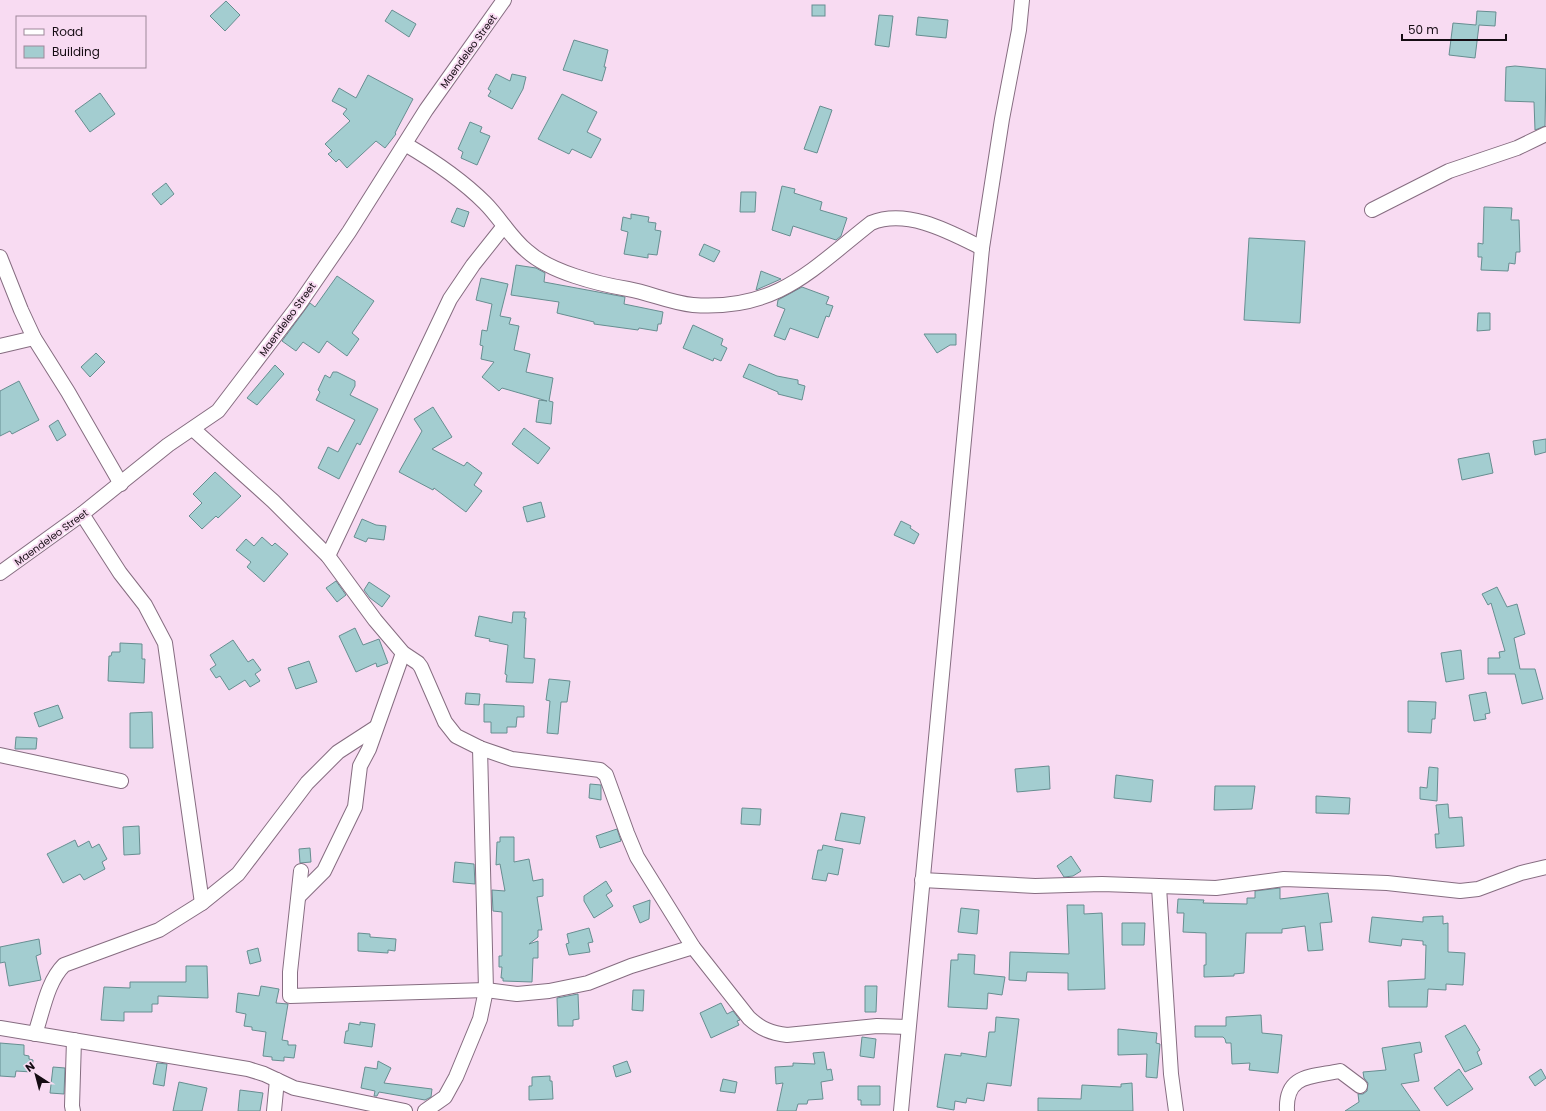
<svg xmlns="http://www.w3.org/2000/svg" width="1546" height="1111" viewBox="0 0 1546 1111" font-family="Poppins,sans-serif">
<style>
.building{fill:#a3cdd0;stroke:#678e91}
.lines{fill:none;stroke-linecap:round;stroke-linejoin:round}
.minor-casing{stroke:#866d81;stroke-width:16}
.minor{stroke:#fff;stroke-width:14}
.labels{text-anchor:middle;stroke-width:4;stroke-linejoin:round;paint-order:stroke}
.street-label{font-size:10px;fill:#150c13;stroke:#f8dbf2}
</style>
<rect width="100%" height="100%" fill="#f8dbf2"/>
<g class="building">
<polygon points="226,1 240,15 225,31 210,16"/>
<rect x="812" y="5" width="13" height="11"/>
<polygon points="392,10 416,24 409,37 385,21"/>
<polygon points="1477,11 1496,12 1495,26 1479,25 1475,58 1449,55 1453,23 1476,25"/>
<polygon points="879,15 893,16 889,47 875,45"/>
<polygon points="918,17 948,20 946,38 916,35"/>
<polygon points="574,40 608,50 604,67 606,67 602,81 563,70"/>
<polygon points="1515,66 1546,69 1545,126 1535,130 1534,102 1505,101 1506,67"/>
<polygon points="496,74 510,81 512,74 526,77 523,89 512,109 488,96 491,91 488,89"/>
<polygon points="368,75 413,99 395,133 396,134 385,148 376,141 347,168 339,159 336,162 328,154 332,151 325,144 350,121 343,114 347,109 332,101 339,88 356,98"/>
<polygon points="100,93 115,114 90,132 75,111"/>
<polygon points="562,94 597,112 587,132 601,139 591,158 572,149 569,154 538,139"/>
<polygon points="820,106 832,110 817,153 804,149"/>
<polygon points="470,122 482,127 480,132 490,136 477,165 461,158 463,152 458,149"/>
<polygon points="166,183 174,194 161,205 152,194"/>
<polygon points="782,186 795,189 794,193 822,202 820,210 847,218 841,236 836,240 793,226 790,236 772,230"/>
<polygon points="741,192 756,192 755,212 740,212"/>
<polygon points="1484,207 1512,208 1511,220 1519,220 1520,252 1516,252 1515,264 1509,263 1508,271 1481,270 1482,257 1478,257 1478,243 1483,244"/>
<polygon points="457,208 469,212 464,227 451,222"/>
<polygon points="631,214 649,217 648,222 656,223 655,230 661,231 657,255 648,254 648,258 624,254 628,232 621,230 623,217 631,219"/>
<polygon points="1249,238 1305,241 1300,323 1244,320"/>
<polygon points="704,244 720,251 714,262 699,255"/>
<polygon points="516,265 536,268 545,273 544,282 625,297 624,304 663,312 661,324 658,324 657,331 639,328 638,330 594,324 594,322 557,313 559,302 511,295"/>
<polygon points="761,271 781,279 756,290"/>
<polygon points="337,276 374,301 352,333 359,339 347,356 327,341 319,353 303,342 296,351 282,341 310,303 315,307"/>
<polygon points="481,278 508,284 500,316 511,318 509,324 519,326 514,350 530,354 526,372 553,378 549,401 553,402 551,424 536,422 539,400 547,401 502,388 499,391 482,377 494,362 481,359 483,346 480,345 482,330 487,331 492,304 476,300"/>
<polygon points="802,287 829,297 826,304 833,306 829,317 826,316 818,338 790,328 785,340 774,336 785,309 777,306 778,300"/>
<polygon points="1478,313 1490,313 1490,330 1477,331"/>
<polygon points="693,325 723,339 721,345 727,348 721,361 714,358 713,361 683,348"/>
<polygon points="924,334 956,334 956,345 950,345 937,353"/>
<polygon points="96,353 105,362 90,377 81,367"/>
<polygon points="749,364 777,376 798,380 798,384 805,386 802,400 778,394 778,392 743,377"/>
<polygon points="275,365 284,374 257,405 247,398"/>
<polygon points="333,372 337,372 355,381 355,386 350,395 378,409 360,445 357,443 339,479 318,468 328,447 338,452 355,420 316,400 320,392 318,390 325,375 330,378"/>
<polygon points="19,381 39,420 12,434 10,431 0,436 0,391"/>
<polygon points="433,407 452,437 432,449 464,466 467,462 482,473 474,485 482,491 466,512 434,488 433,490 399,472 422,431 414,419"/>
<polygon points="58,420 66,435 57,441 49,426"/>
<polygon points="524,428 550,448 538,464 512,444"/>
<polygon points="1546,439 1546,452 1535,455 1533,441"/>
<polygon points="1489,453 1493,473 1462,480 1458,459"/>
<polygon points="215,472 241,496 218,518 216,516 202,529 189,516 202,503 193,494"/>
<polygon points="541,502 545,517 527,522 523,507"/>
<polygon points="362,519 376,525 386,526 384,540 368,538 366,542 354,537"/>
<polygon points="901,521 911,526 910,528 919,534 914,544 894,535"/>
<polygon points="262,537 272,546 275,543 288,554 264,582 247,567 251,562 236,550 246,539 254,546"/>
<polygon points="336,581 346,595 337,602 326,588"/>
<polygon points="369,582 390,596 382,607 370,598 364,590"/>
<polygon points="1497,587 1507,607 1517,604 1525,634 1514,638 1520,669 1535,669 1543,699 1522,704 1515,674 1488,674 1488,658 1500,658 1499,652 1505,651 1491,603 1488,605 1482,594"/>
<polygon points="513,612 525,612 524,618 526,618 524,658 535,659 533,683 506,682 507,675 505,674 508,645 489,641 490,639 475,636 479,616 512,623"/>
<polygon points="355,628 363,645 379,639 388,663 377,667 376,663 356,672 339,636"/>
<polygon points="233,640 248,662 253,659 261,670 255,674 260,681 250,687 245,680 229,690 220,676 216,678 210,669 216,665 210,655"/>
<polygon points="120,643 142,644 142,659 145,659 144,683 108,681 109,656 111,656 112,652 120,652"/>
<polygon points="1461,650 1464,679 1446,682 1441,653"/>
<polygon points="309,661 317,682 296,689 288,668"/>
<polygon points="549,679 570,681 567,702 561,702 558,734 547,733 550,701 546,700"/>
<polygon points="1486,692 1490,713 1485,714 1486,719 1474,721 1469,695"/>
<polygon points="466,693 480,694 479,705 465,704"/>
<polygon points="1408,701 1436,702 1435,719 1432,719 1431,733 1408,732"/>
<polygon points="484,704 524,706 524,717 517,717 516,727 507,727 507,733 491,733 491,722 484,722"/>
<polygon points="58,705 63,718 39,727 34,713"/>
<polygon points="152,712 153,748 130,748 130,713"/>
<polygon points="16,737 37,738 36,749 15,749"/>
<polygon points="1049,766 1050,789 1017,792 1015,769"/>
<polygon points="1429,767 1438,768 1437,801 1420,799 1420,787 1427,788"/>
<polygon points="1116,775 1153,780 1151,802 1114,798"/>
<polygon points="590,784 601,785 601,800 589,798"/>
<polygon points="1215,786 1255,786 1252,809 1214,810"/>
<polygon points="1316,796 1350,798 1349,814 1316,813"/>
<polygon points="1448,804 1449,818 1462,817 1464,846 1436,848 1435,834 1439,834 1436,805"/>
<polygon points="742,808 761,809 760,825 741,824"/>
<polygon points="841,813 865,817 860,844 835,840"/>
<polygon points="139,826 140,854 124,855 123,827"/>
<polygon points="617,829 621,841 600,848 596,836"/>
<polygon points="500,837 514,837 514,862 529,859 533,881 543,879 543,896 537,897 542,930 538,930 538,937 529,944 538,941 538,958 533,958 532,982 503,981 503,978 501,978 502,967 499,967 499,956 502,956 502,912 493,911 492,890 505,891 500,864 496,865 497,842 500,842"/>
<polygon points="75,840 78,847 89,841 92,848 99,844 107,859 102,862 105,869 84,880 80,874 63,883 47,854"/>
<polygon points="823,845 843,849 838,875 828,873 826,881 812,879 818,850 822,850"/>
<polygon points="310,848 311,862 300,863 299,849"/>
<polygon points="1071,856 1081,871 1073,876 1064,877 1057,866"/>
<polygon points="455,862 474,864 475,884 453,882"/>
<polygon points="606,881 612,891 606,895 613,906 594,918 584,901 584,896"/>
<polygon points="1280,888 1280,899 1328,893 1332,922 1320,923 1323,950 1308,951 1305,926 1282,929 1282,933 1246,933 1244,973 1234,974 1234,976 1204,977 1204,965 1206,965 1206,933 1183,932 1184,913 1177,913 1178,899 1204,900 1203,903 1247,904 1247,898 1255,898 1255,891"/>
<polygon points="650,900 649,919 640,923 633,906"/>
<polygon points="1067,905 1084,905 1084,914 1102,913 1105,989 1068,990 1068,973 1027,972 1026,981 1009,980 1010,952 1069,954"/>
<polygon points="961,908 979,910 977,934 958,932"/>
<polygon points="1443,916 1443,924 1448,923 1448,952 1465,953 1463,985 1446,984 1446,990 1428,989 1427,1007 1389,1007 1388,981 1425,979 1426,945 1423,945 1423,941 1402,939 1401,946 1369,942 1372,917 1423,922 1423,917"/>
<polygon points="1122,923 1145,923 1144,945 1122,945"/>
<polygon points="589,928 593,942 588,943 590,952 569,955 566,944 569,943 567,934"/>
<polygon points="358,933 370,934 370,937 396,939 395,951 388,950 388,953 358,951"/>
<polygon points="39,939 41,954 36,956 41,980 9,986 5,962 0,963 0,947"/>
<polygon points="258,948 261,961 250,964 247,951"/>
<polygon points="958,954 975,955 974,974 1005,977 1002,995 988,993 987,1009 948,1007 951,960 958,960"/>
<polygon points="186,966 207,966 208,998 158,996 158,1004 152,1004 152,1012 124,1012 124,1021 101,1020 104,987 130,988 130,982 186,982"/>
<polygon points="261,986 279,989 276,1003 288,1004 282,1040 288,1041 288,1045 296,1045 294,1058 284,1057 284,1061 272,1060 272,1057 263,1056 266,1032 252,1030 252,1027 244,1026 246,1014 236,1012 238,993 259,996"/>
<polygon points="865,986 877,986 876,1012 865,1012"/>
<polygon points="633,990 644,990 643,1011 632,1010"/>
<polygon points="578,994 579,1019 573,1020 573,1026 558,1026 557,998"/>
<polygon points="721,1003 727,1014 733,1011 740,1020 737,1021 739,1025 711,1038 700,1013"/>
<polygon points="1261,1015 1262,1033 1282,1035 1278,1073 1249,1070 1250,1063 1232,1064 1231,1043 1226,1043 1225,1039 1223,1037 1195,1037 1195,1026 1226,1026 1226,1017"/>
<polygon points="996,1017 1019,1019 1011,1086 987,1083 984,1101 967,1098 966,1103 955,1101 954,1110 937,1107 945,1054 961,1056 961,1053 986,1057 989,1032 995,1032"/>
<polygon points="360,1022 375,1024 372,1047 344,1043 346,1031 348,1031 349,1023 360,1025"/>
<polygon points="1465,1025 1480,1050 1477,1052 1482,1064 1465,1072 1445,1036"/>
<polygon points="1118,1029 1157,1033 1156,1043 1160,1044 1157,1078 1146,1077 1147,1054 1118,1055"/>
<polygon points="862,1037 876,1039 874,1058 860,1056"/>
<polygon points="1420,1042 1422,1052 1414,1054 1419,1081 1401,1084 1420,1111 1345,1111 1359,1102 1358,1094 1363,1094 1367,1091 1368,1083 1364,1078 1363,1072 1386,1070 1382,1048"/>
<polygon points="0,1043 24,1045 24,1055 29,1056 29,1059 33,1060 32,1072 16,1071 15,1077 0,1076"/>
<polygon points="824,1052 827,1070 831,1069 833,1080 821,1082 823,1099 808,1100 807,1104 798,1104 796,1111 777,1111 783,1083 776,1084 775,1067 793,1066 793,1063 815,1064 813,1053"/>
<polygon points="378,1061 391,1068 384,1083 432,1089 431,1097 425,1100 379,1092 377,1096 374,1096 375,1091 361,1088 365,1067 377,1069"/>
<polygon points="627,1061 631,1072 616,1077 613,1066"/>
<polygon points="157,1063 167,1064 164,1086 153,1084"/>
<polygon points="53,1067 65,1068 64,1094 50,1093"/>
<polygon points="1459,1069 1473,1089 1447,1106 1434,1088"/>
<polygon points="1541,1069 1546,1078 1535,1086 1529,1077"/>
<polygon points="550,1076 550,1081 552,1081 553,1099 529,1100 529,1086 532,1086 532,1077"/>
<polygon points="723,1079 737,1082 735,1093 720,1091"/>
<polygon points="179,1082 207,1088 202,1111 173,1111"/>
<polygon points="1132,1083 1133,1111 1038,1111 1038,1098 1081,1099 1082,1085 1121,1087 1121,1084"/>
<polygon points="858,1086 880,1086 880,1105 861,1105 861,1100 858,1100"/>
<polygon points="240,1090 263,1093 260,1111 238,1111"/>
</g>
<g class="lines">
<defs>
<g id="minor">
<path d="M405 144C434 161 461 179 485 203 500 218 511 238 527 251 550 272 598 284 628 289 650 293 671 303 693 305 777 311 811 270 871 223 907 208 950 232 982 248"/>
<polyline points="1372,210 1449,171 1517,148 1546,134"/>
<polyline points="0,257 21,310 34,338 68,392 121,484"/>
<polyline points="0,346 34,338"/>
<path d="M193 429 273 501 328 556 375 620 403 653 418 663 421 667 445 722 456 736 480 748 512 759 600 770 606 775 627 833 637 857 693 947 749 1018C761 1029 771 1033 787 1035L877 1026 908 1027"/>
<polyline points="82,514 120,573 145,605 165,643 202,903"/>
<polyline points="328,556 450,299 473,265 504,226"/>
<polyline points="0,573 82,514 168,445 218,411 298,306 349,232 426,110 504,0"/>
<polyline points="0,755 121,781"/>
<polyline points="301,871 290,972 290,996 486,990 517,994 549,991 588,983 631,966 693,947"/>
<polyline points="922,880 1035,886 1102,884 1216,888 1284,879 1387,883 1460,891 1478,889 1521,873 1546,867"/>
<polyline points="1159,887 1171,1074 1176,1111"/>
<polyline points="299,896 324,871 355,807 360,766 369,749 403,653"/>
<polyline points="0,1028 248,1069 264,1074 294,1088 405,1111"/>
<path d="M35 1034C43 1011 47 982 64 965L159 930 202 903 238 874 307 783 338 752 375 728"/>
<polyline points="73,1111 72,1106 74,1040"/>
<polyline points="274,1111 277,1080"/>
<polyline points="425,1111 445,1097 456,1077 480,1019 486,990 480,748"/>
<polyline points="901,1111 982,248 1002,119 1019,30 1022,0"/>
<path d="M1287 1111C1285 1074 1311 1077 1340 1071L1360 1086"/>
</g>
</defs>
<use href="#minor" class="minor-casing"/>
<use href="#minor" class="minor"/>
</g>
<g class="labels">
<g class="street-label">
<text transform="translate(468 51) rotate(-54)" y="4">Maendeleo Street</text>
<text transform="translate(287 319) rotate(-54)" y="4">Maendeleo Street</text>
<text transform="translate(51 537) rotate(-36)" y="4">Maendeleo Street</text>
</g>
</g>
<rect x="16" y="16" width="130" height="52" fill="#f8dbf2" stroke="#9d8899"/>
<rect x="24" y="29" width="20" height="6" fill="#ffffff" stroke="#9d8899"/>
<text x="52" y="36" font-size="12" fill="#150c13">Road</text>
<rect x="24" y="46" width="20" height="12" fill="#a3cdd0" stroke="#9d8899"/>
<text x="52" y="56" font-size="12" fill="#150c13">Building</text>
<g transform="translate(36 1075) rotate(324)" stroke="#f8dbf2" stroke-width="3" paint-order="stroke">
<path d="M0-3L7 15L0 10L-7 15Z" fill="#150c13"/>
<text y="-6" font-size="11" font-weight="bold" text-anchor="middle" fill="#150c13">N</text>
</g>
<path d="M1402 34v6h104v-6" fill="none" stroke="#150c13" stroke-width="2"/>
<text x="1408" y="34" font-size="12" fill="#150c13" stroke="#f8dbf2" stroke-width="3" paint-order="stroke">50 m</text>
</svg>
